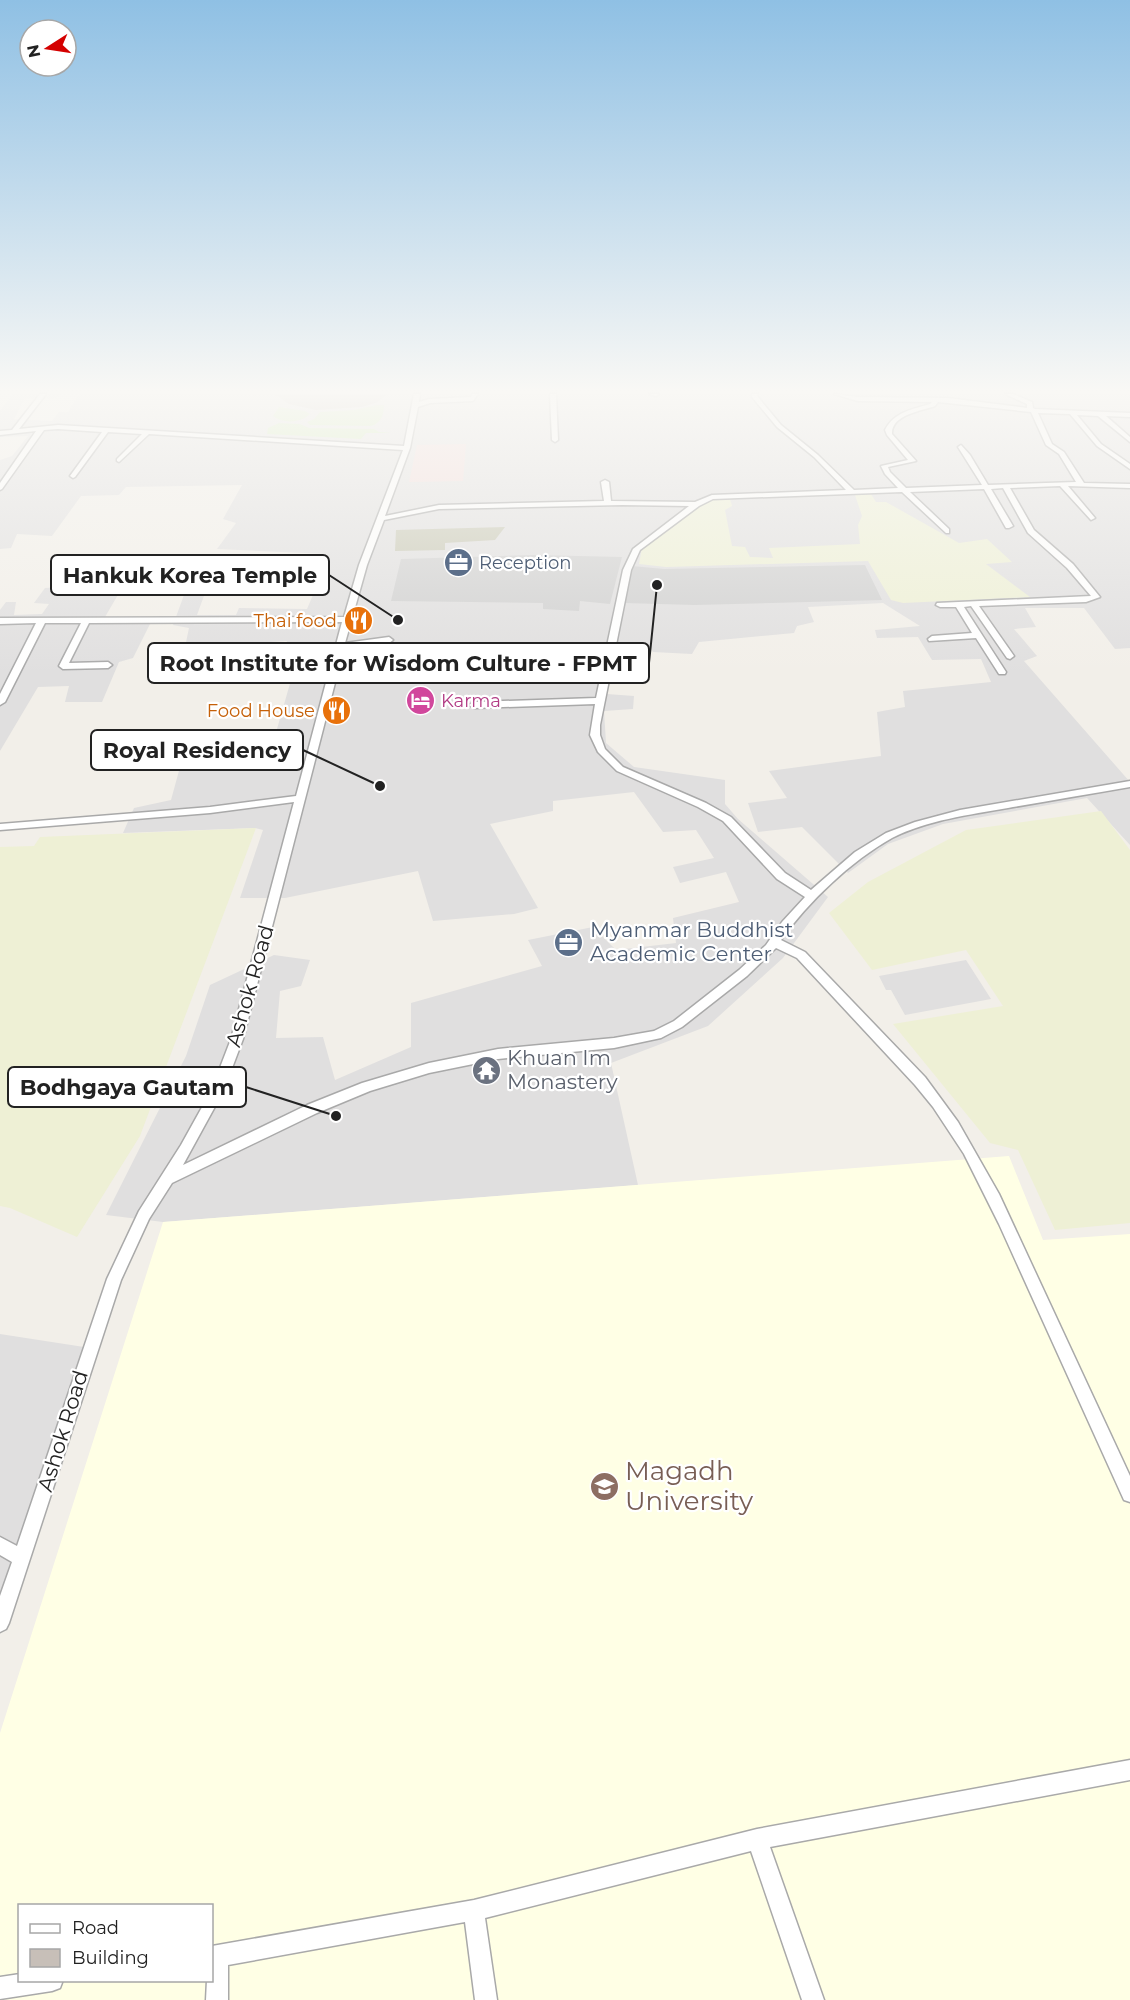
<svg xmlns="http://www.w3.org/2000/svg" width="1130" height="2000" viewBox="0 0 1130 2000" font-family="Montserrat,sans-serif">
<style>
.residential{fill:#e0dfdf}
.commercial{fill:#f2dad9}
.education{fill:#ffffe5;fill-rule:evenodd}
.religious{fill:#d0d0d0}
.construction{fill:#c7c7b4}
.farmland{fill:#eef0d5}
.grass{fill:#cdebb0}
.building{fill:#c7bfb8}
.lines{fill:none;stroke-linecap:round;stroke-linejoin:round}
.minor-casing{stroke:#a9a9a9;stroke-width:3}
.minor{fill:#fff;fill-rule:evenodd}
.labels{text-anchor:middle;stroke-width:4.5;stroke-linejoin:round;paint-order:stroke}
.far-service-label{font-size:18px;fill:#4e5e75;stroke:#fff;text-anchor:start}
.far-food-label{font-size:18px;fill:#c56008;stroke:#fff;text-anchor:end}
.far-hotel-label{font-size:18px;fill:#b23c85;stroke:#fff;text-anchor:start}
.service-label{font-size:21px;fill:#4e5e75;stroke:#fff;text-anchor:start}
.street-label{font-size:21px;fill:#222;stroke:#fff}
.worship-label{font-size:21px;fill:#5b616d;stroke:#fff;text-anchor:start}
.near-education-label{font-size:26px;fill:#785e54;stroke:#fff;text-anchor:start}
.leader{fill:none;stroke:#222;stroke-width:2}
.callout-dot{fill:#222;stroke:#fff;stroke-width:2}
.callout{fill:#fff;stroke:#222;stroke-width:2}
.callout-label{font-size:22px;text-anchor:middle;font-weight:bold;fill:#222}
</style>
<rect width="100%" height="100%" fill="#f2efe9"/>
<g class="residential">
<polygon points="13,394 59,394 56,398 25,398 14,419 52,421 59,412 68,412 79,394 1130,394 1130,648 1115,649 1084,608 1025,608 1036,627 1014,629 1037,656 1024,661 1130,782 1130,845 1087,798 943,824 888,844 848,873 802,827 758,832 748,803 787,798 769,771 881,756 877,712 905,707 903,691 991,682 981,659 932,660 918,637 877,638 875,630 920,626 883,603 808,607 814,622 797,626 794,633 699,642 692,654 653,652 650,648 620,645 607,694 634,696 633,709 604,711 606,743 634,767 725,780 725,804 738,819 828,897 783,958 708,1026 611,1063 638,1185 163,1222 106,1215 186,1056 210,985 274,955 310,960 301,986 280,991 276,1038 323,1037 335,1080 411,1047 411,1003 542,966 528,940 593,927 616,950 676,943 673,918 739,902 726,872 680,883 673,867 714,858 696,830 663,832 634,792 553,801 553,811 490,824 538,908 514,914 433,921 418,871 285,898 240,898 263,830 255,828 123,833 134,808 171,800 180,767 221,765 231,737 277,729 297,659 279,659 287,641 185,647 189,628 173,625 184,595 205,593 197,615 236,615 239,608 307,609 318,583 213,579 214,563 321,566 327,554 217,549 236,523 223,519 242,485 126,487 119,495 81,496 52,536 17,534 11,548 0,549 0,460 12,456 28,436 0,437 0,411"/>
<polygon points="109,577 98,590 119,593 105,617 153,618 133,658 119,662 102,702 65,702 69,686 38,687 0,751 0,610 6,602 16,602 14,615 42,614 49,604 34,603 45,588 59,587 64,578"/>
<polygon points="966,960 991,999 905,1015 891,990 886,990 879,976"/>
<polygon points="0,1334 97,1349 17,1597 0,1594"/>
</g>
<polygon class="commercial" points="466,444 463,481 409,482 417,445"/>
<path class="education" d="M1009 1156 1043 1240 1130 1234V2000H0V1733L163 1222ZM20 1906H212V1980H20Z"/>
<g class="religious">
<polygon points="535,555 622,557 610,604 580,601 579,611 543,609 543,603 391,601 401,559"/>
<polygon points="865,565 882,600 695,605 624,603 632,566 664,569"/>
</g>
<polygon class="construction" points="505,527 495,540 445,543 445,550 395,551 396,530"/>
<g class="farmland">
<polygon points="871,494 876,502 886,502 959,543 987,539 1012,562 986,564 1030,597 903,603 891,600 868,561 666,567 639,564 642,548 709,499 730,499 732,506 725,510 732,546 745,547 750,557 773,558 769,548 860,544 858,525 862,516 855,495"/>
<polygon points="1101,811 1130,850 1130,1223 1055,1230 1018,1150 990,1143 893,1024 1003,1006 966,950 872,970 829,913 868,882 966,830"/>
<polygon points="256,828 140,1136 77,1237 10,1208 0,1206 0,847 34,846 40,837"/>
</g>
<g class="grass">
<path d="M377 405H384C384 415 381 423 371 426L310 425 307 422 314 419 320 412 354 410Z"/>
<path d="M279 407 305 411 310 414C301 423 283 424 273 416Z"/>
<polygon points="279,423 300,424 309,428 374,429 379,432 392,433 366,433 361,439 267,434 268,428"/>
</g>
<polygon class="building" points="274,394 387,394 378,402 362,407 316,410 289,404"/>
<g class="lines">
<defs>
<g id="minor">
<path d="M40 394H46L19 429 58 425 404 446 414 394H420L419 402 429 399 471 397 472 394H478L473 401 430 403 418 407 410 448 385 516 439 505 604 501 601 482 605 480 609 482 611 501 695 502 712 495 846 490 814 457 777 427 752 397V394H758L757 396 781 425 818 455 854 490 898 488 885 474 881 466 908 460 887 435 885 430C894 412 913 409 930 404L932 402 858 401 834 394 858 397 948 398 1027 408V404L1005 394H1013L1032 402 1033 408 1035 409 1130 413V417L1106 416 1130 437V442L1098 416 1077 415 1101 444 1130 464V469L1097 446 1070 414 1038 413 1052 444 1064 452 1084 483 1130 484V488L1068 486 1095 518 1091 520 1060 486 1010 488 1034 530 1073 564 1100 597 1086 602 979 606 1014 656 1010 659 1007 658 971 606 964 607 1006 672 1005 674H999L976 638 929 641 928 639 932 636 972 633 956 607H940L936 605 937 603 1091 596 1067 568 1028 533 1003 488 991 489 1013 526 1009 528H1006L984 489 910 492 949 529V533H946L902 492 713 499 699 506 640 550 631 570 600 725V735L605 749 623 767 706 803 731 817 785 873 811 890 855 852 886 833 915 822 960 810 1130 781V787C1089 794 1048 801 1008 808 969 815 927 820 892 838 851 861 808 902 781 940L805 952 925 1077 958 1122 999 1194 1130 1476V1502L1124 1500 999 1224 964 1154 933 1107 915 1085 797 958 776 948 747 976 682 1027 661 1038 614 1048 498 1059 429 1073 370 1091 317 1113 172 1183 149 1219 121 1280 9 1623 6 1629 0 1632V1596L12 1562 0 1555V1537L17 1546 107 1279 139 1211 181 1145 211 1091 231 1039 294 802 210 813 0 830V824L210 807 296 796 342 622 89 623 69 663 108 662 112 665 108 668 63 669 59 666 81 623H45L5 702 0 705V694L36 623 0 624V618L344 617 359 565 403 450 149 434 119 462 117 461V459L142 434 108 432 75 477 73 478 70 476 102 432 58 429 44 430 2 489 0 490V483L36 431 0 435V431L12 430ZM938 402 1031 412 1046 445 1059 454 1076 482 988 485 970 455 961 445 958 447 982 485 906 488 890 472 888 467 916 461 892 434C891 415 921 411 935 406ZM622 505 689 506 633 549 623 570 596 698 474 702 469 705 474 708 595 704 590 735 598 752 617 771 698 807 723 821 777 879 805 897 782 922 766 945 739 970 674 1021 654 1031 614 1038 498 1049 429 1063 362 1083 307 1105 183 1165 223 1092 243 1039 344 648 389 643 393 640 389 637 345 643 367 565 384 520 439 509Z"/>
<polygon points="550,394 556,394 558,440 555,442 552,440"/>
<polygon points="649,394 659,394 656,396"/>
<polygon points="1130,1760 1130,1780 770,1847 824,2000 802,2000 751,1851 485,1918 497,2000 475,2000 465,1922 228,1965 228,2000 206,2000 207,1980 212,1980 212,1946 474,1900 757,1829"/>
<polygon points="20,1974 20,1980 63,1980 60,1988 52,1991 0,1999 0,1977"/>
</g>
</defs>
<use href="#minor" class="minor-casing"/>
<use href="#minor" class="minor"/>
</g>
<linearGradient id="sky" x2="0" y2="1"><stop stop-color="#8fc0e4"/><stop offset="0.58" stop-color="#f9f8f5"/><stop offset="1" stop-color="#f9f8f5" stop-opacity="0"/></linearGradient>
<rect width="1130" height="674" fill="url(#sky)"/>
<defs>
<symbol id="office-disc" viewBox="-11 -11 22 22"><circle r="9.5" fill="#5c6f8a" stroke="#fff"/><path d="M-6-3h4V-5.5h4V-3h4V5H-6ZM-1-4.5V-3h2v-1.5ZM-6 0V1H6V0Z" fill="#fff"/></symbol>
<symbol id="restaurant-disc" viewBox="-11 -11 22 22"><circle r="9.5" fill="#e8710a" stroke="#fff"/><path d="M-5-6h1v4h1v-4h1v4h1v-4h1v5L-1.5 .5V6h-2V.5L-5-1ZM5-6V6H3V1.5H1.5Q1.5-4 5-6Z" fill="#fff"/></symbol>
<symbol id="hotel-disc" viewBox="-11 -11 22 22"><circle r="9.5" fill="#d1479c" stroke="#fff"/><path d="M-6-4.5h1.5V1H6V5H4.5V3h-9V5H-6ZM-4 0a1.8 1.8 0 1 1 3.6 0ZM.5 0V-2.5h3Q6-2.5 6 0Z" fill="#fff"/></symbol>
<symbol id="temple-disc" viewBox="-11 -11 22 22"><circle r="9.5" fill="#6b7280" stroke="#fff"/><path d="M0-6L5-2H3V0L6.5 2.5H4V6H1.5V3h-3V6H-4V2.5H-6.5L-3 0V-2H-5Z" fill="#fff"/></symbol>
<symbol id="university-disc" viewBox="-11 -11 22 22"><circle r="9.5" fill="#8d6e63" stroke="#fff"/><path d="M0-5L7-2L0 1L-7-2ZM-4 1L0 2.5L4 1V4Q0 6-4 4Z" fill="#fff"/></symbol>
</defs>
<g fill-rule="evenodd">
<use href="#office-disc" x="442" y="546" width="33" height="33"/>
<use href="#restaurant-disc" x="342" y="604" width="33" height="33"/>
<use href="#hotel-disc" x="404" y="684" width="33" height="33"/>
<use href="#restaurant-disc" x="320" y="694" width="33" height="33"/>
<use href="#office-disc" x="552" y="926" width="33" height="33"/>
<use href="#temple-disc" x="470" y="1054" width="33" height="33"/>
<use href="#university-disc" x="588" y="1470" width="33" height="33"/>
</g>
<g class="labels">
<g class="far-service-label">
<text x="479" y="569">Reception</text>
</g>
<g class="far-food-label">
<text x="337" y="627">Thai food</text>
<text x="315" y="717">Food House</text>
</g>
<g class="far-hotel-label">
<text x="441" y="707">Karma</text>
</g>
<g class="service-label">
<text x="590" y="937">Myanmar Buddhist<tspan x="590" dy="24">Academic Center</tspan></text>
</g>
<g class="street-label">
<text transform="translate(250 986) rotate(-74)" y="7">Ashok Road</text>
<text transform="translate(63 1431) rotate(-73)" y="7">Ashok Road</text>
</g>
<g class="worship-label">
<text x="507" y="1065">Khuan Im<tspan x="507" dy="24">Monastery</tspan></text>
</g>
<g class="near-education-label">
<text x="625" y="1480">Magadh<tspan x="625" dy="30">University</tspan></text>
</g>
</g>
<path class="leader" d="M398 620L329 575M657 585L649 663M380 786L303 750M336 1116L246 1087"/>
<g class="callout-dot">
<circle cx="398" cy="620" r="6"/>
<circle cx="657" cy="585" r="6"/>
<circle cx="380" cy="786" r="6"/>
<circle cx="336" cy="1116" r="6"/>
</g>
<g class="callout">
<rect x="51" y="555" width="278" height="40" rx="6"/>
<rect x="148" y="643" width="501" height="40" rx="6"/>
<rect x="91" y="730" width="212" height="40" rx="6"/>
<rect x="8" y="1067" width="238" height="40" rx="6"/>
</g>
<g class="callout-label">
<text x="190" y="583">Hankuk Korea Temple</text>
<text x="398" y="671">Root Institute for Wisdom Culture - FPMT</text>
<text x="197" y="758">Royal Residency</text>
<text x="127" y="1095">Bodhgaya Gautam</text>
</g>
<rect x="18" y="1904" width="195" height="78" fill="#ffffff" stroke="#a7a7a7" stroke-width="1.5"/>
<rect x="30" y="1924" width="30" height="9" fill="#ffffff" stroke="#a7a7a7" stroke-width="1.5"/>
<text x="72" y="1934" font-size="18" fill="#222222">Road</text>
<rect x="30" y="1949" width="30" height="18" fill="#c7bfb8" stroke="#a7a7a7" stroke-width="1.5"/>
<text x="72" y="1964" font-size="18" fill="#222222">Building</text>
<g transform="translate(48 48) rotate(258)"><circle r="28" fill="#ffffff" stroke="#a7a7a7" stroke-width="1.5"/>
<path d="M0-4.5L10 22L0 15L-10 22Z" fill="#d40000"/>
<text y="-9" font-size="16" font-weight="bold" text-anchor="middle" fill="#222222">N</text>
</g>
</svg>
